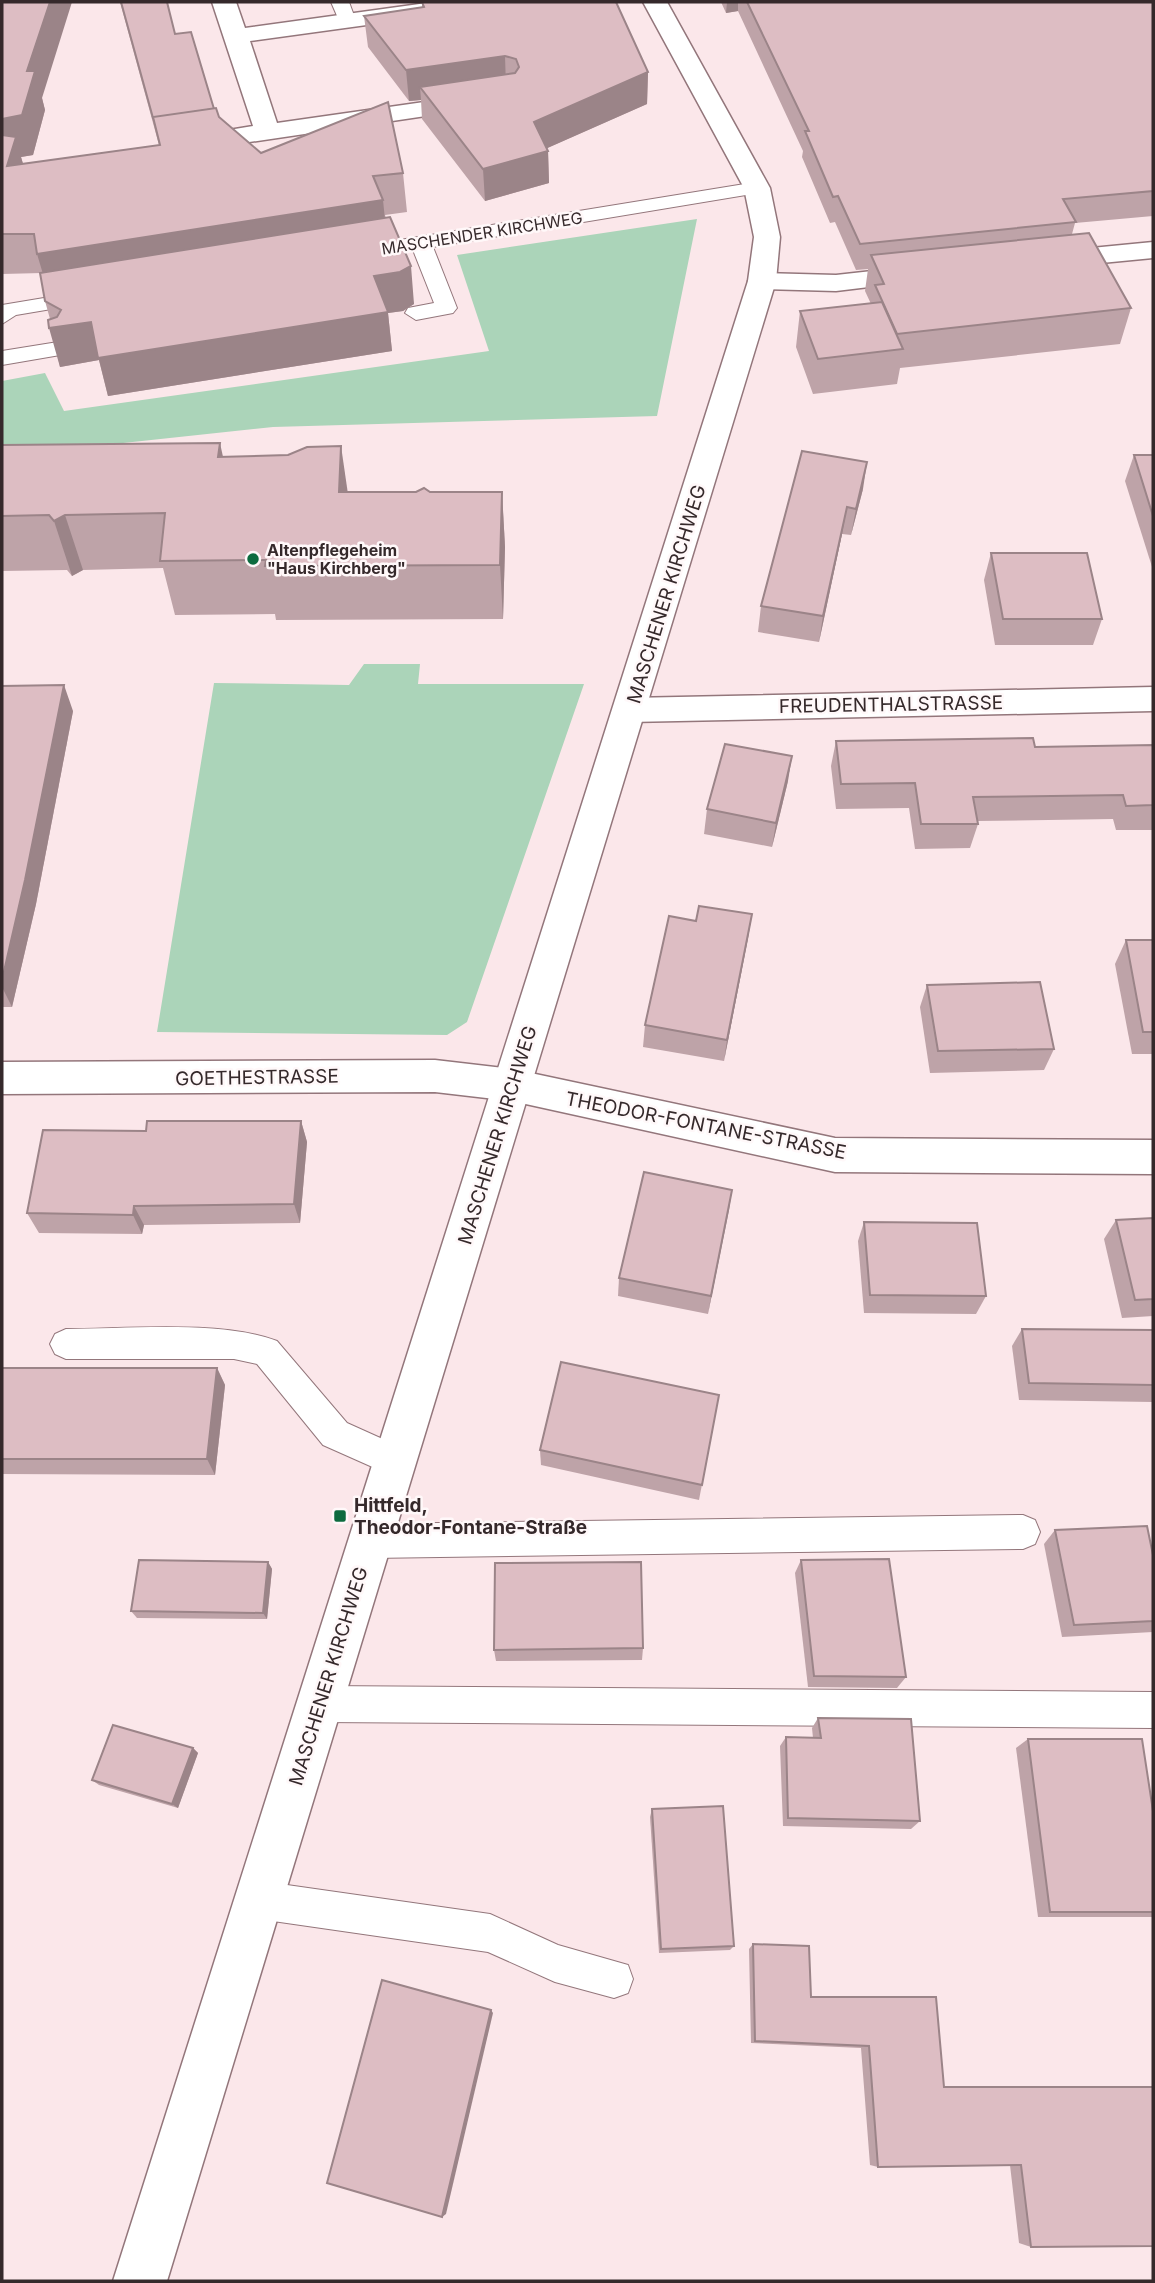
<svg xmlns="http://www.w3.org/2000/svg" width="1155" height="2283" viewBox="0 0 1155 2283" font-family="Inter,sans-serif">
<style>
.green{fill:#abd4b9}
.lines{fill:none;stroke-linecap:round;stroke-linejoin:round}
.lane-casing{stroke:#93767b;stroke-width:2}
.street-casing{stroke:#93767b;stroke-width:3}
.secondary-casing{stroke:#93767b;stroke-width:3}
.lane{fill:#fff;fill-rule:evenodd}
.street{fill:#fff;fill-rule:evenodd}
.secondary{fill:#fff;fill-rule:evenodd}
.wall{fill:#bea3a8}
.shaded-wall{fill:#9b8488}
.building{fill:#ddbdc3;stroke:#9b8488;stroke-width:2}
.poi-dot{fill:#0d6b3f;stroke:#fff8f9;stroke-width:2.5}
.labels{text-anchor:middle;stroke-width:5;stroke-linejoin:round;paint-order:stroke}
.far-street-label{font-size:16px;fill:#35292b;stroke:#fff8f9}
.far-poi-label{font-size:16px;font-weight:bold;fill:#35292b;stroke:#fff8f9;text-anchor:start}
.street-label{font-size:19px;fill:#35292b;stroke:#fff8f9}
.poi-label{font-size:19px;font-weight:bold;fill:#35292b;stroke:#fff8f9;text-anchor:start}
</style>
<rect width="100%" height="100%" fill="#fbe7ea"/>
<g class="green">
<polygon points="697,219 657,416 273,427 2,456 2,381 45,373 64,411 489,351 457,255"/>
<polygon points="364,664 420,664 418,684 584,684 467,1022 447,1035 157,1032 214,683 349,685"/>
</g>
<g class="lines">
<defs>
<g id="lane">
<polygon points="331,2 349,2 356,21 353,25 341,25"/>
<polygon points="757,182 767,188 764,192 433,247 457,308 453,313 416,320 405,313 408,308 434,303 413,250 363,258 353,252 363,246"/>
<polygon points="86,291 93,292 97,297 93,302 16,315 2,324 2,305"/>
<polygon points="58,342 69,349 66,354 2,365 2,351"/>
<path d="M66 1329C126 1329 223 1320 277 1341L347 1423 407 1450 412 1461 407 1472 395 1477 323 1445 257 1364 234 1359H66L55 1354 50 1344 55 1334Z"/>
<polygon points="1023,1515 1035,1520 1040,1532 1035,1544 1023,1549 370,1558 358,1553 353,1541 358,1529 370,1524"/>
<polygon points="320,1686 1153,1692 1153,1728 320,1722 307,1717 302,1704 307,1691"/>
<polygon points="259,1881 490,1914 558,1945 628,1965 633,1979 628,1993 614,1998 555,1982 488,1952 259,1919 246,1913 240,1900 246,1887"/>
</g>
<g id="street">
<polygon points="212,2 236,2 245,28 434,2 495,2 491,7 483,9 250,41 277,123 473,95 482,97 485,102 482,107 473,109 189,151 180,148 176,143 180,138 253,126"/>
<polygon points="1153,242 1153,258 1050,268 1041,266 1037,260 1041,254 1050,252"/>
<polygon points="917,266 927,268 930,274 927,280 836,291 762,289 752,287 748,281 752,275 762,273 836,275"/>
<polygon points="1153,687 1153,711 629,722 617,719 613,710 617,701 629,698"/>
<polygon points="435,1060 512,1069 835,1138 1153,1140 1153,1174 835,1172 512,1101 435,1092 2,1094 2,1062"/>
</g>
<polygon id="secondary" points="643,2 667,2 770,188 780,237 776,281 167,2281 113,2281 748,281 754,237 744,188"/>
</defs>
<use href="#lane" class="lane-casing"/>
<use href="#street" class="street-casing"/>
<use href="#secondary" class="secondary-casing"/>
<use href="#lane" class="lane"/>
<use href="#street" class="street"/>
<use href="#secondary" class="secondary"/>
</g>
<g class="wall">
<polygon points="2,2 42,98 45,110 33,155 21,157 23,164 159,145 120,2 167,2 175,34 219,117 261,153 403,173 407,212 385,215 414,304 403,311 388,313 392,351 108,396 99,360 60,367 50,319 45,301 42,273 2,274"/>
<polygon points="422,2 616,2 648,72 647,104 547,148 548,151 549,183 485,201 422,119 421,100 409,101 368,47 364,16 422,7"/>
<polygon points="721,2 1153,2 1153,216 1075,223 1072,234 1131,308 1120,344 900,368 897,384 813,394 796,347 800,311 871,304 865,291 868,269 856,270 835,222 830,223 802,157 803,151 738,11 726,13"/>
<polygon points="2,445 223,457 348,492 502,492 505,547 503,619 276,620 275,614 175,615 163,568 83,570 72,576 67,570 2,571"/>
<polygon points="1134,455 1153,455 1153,570 1125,481"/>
<polygon points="863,489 851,535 842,534 819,642 758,632 761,606"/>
<polygon points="991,553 1102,619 1093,645 995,645 984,580"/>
<polygon points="2,686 73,711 36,904 12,1007 2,1007"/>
<polygon points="836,741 1035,747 1153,745 1153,830 1116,830 1113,819 977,821 978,824 970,848 915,849 909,808 836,809 831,766"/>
<polygon points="788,781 772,847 704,834 707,809"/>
<polygon points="752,914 748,938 724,1061 643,1047 645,1025 696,921"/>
<polygon points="1126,940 1153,940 1153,1054 1132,1054 1115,964"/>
<polygon points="927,985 1054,1049 1044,1070 930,1073 920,1007"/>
<polygon points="301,1121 307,1142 300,1223 144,1225 142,1234 39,1233 27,1213 146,1131"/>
<polygon points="732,1190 708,1314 618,1296 619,1278"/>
<polygon points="1153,1218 1153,1316 1122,1318 1104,1239 1116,1220"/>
<polygon points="864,1222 986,1296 976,1314 864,1313 858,1241"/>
<polygon points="1022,1329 1153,1330 1153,1402 1019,1400 1012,1346"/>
<polygon points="2,1368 217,1368 225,1385 215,1475 2,1474"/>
<polygon points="719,1395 699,1500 541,1465 540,1450"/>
<polygon points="1055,1530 1153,1555 1153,1632 1062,1637 1044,1544"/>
<polygon points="801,1560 906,1677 897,1688 808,1687 795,1573"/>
<polygon points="268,1562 272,1569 267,1619 137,1618 131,1611"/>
<polygon points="643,1648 642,1660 496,1661 494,1650"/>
<polygon points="818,1718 920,1821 911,1829 783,1826 780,1746 786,1737 813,1738 812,1728"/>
<polygon points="1028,1739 1153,1811 1153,1917 1038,1917 1016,1748"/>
<polygon points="193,1748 198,1753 178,1808 99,1785 92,1780"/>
<polygon points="652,1809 734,1946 730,1950 659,1953 650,1817"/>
<polygon points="753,1944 811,1997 944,2087 1153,2087 1031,2247 1019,2243 1010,2165 878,2167 870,2165 861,2048 751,2043 749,1949"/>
</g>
<g class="shaded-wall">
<polygon points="50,2 72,2 42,98 45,110 33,155 21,157 27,177 19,206 2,155 2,119 27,71"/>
<polygon points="727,2 738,2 738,11 726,13"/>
<polygon points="505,56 506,87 420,87 421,100 409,101 406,70"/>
<polygon points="648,72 647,104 534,154 534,122"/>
<polygon points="548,151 549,183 485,201 483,169"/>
<polygon points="383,200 387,239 49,294 37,254"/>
<polygon points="411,266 414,304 403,311 388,313 392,351 108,396 99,360 60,367 49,328 374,276"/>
<polygon points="220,443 232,498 218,457"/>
<polygon points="341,446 349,501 339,492"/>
<polygon points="867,462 863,489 851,535 856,509"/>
<polygon points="502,492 505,547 503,619 500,565"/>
<polygon points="847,507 842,534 819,642 823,616"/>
<polygon points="65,515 83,570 72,576 54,521"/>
<polygon points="64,685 73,711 36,904 12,1007 2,987 2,980"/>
<polygon points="792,756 788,781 772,847 776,823"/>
<polygon points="752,914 748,938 724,1061 727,1040"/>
<polygon points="301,1121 307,1142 300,1223 294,1204"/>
<polygon points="732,1190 729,1210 708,1314 711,1296"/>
<polygon points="134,1206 144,1225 142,1234 133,1215"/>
<polygon points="217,1368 225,1385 215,1475 207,1459"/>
<polygon points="268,1562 272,1569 267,1619 263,1613"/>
<polygon points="193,1748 198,1753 178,1808 172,1804"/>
<polygon points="491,2010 493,2013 446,2214 442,2217"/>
</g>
<g class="building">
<polygon points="2,2 50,2 27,71 35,71 22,115 2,119"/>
<polygon points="121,2 167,2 175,34 191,32 214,109 153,118"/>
<polygon points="422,2 616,2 648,72 534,122 548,151 483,169 420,87 515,73 519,67 516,59 505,56 406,70 364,16 424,7"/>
<polygon points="747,2 1153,2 1153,191 1063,199 1076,222 860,244 838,196 833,197 805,131 809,131"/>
<polygon points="388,102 403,173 373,176 383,200 37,254 34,234 2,234 2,135 16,137 7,166 160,145 153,117 216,108 219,117 261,153"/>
<polygon points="390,217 411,266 400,272 374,276 388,312 98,358 91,322 49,328 48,320 57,317 61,310 45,301 40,273"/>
<polygon points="1089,233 1131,308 897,334 875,285 884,284 871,255"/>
<polygon points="882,302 903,349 818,359 800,311"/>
<polygon points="220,443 218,457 288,455 307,447 341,446 339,492 416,492 424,488 430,492 502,492 500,565 265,566 266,560 160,561 165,513 65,515 54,521 49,515 2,516 2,445"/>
<polygon points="802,451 867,462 856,509 847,507 823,616 761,606"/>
<polygon points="1134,455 1153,455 1153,516"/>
<polygon points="991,553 1087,553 1102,619 1003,619"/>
<polygon points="64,685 25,880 2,980 2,686"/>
<polygon points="1033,738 1035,747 1153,745 1153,805 1126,806 1123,795 973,797 978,824 921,824 915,783 841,784 836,741"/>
<polygon points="725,744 792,756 776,823 707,809"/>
<polygon points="699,906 752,914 727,1040 645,1025 669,916 696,921"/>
<polygon points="1126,940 1153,940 1153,1032 1143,1032"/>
<polygon points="1040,982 1054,1049 938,1051 927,985"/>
<polygon points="147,1121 301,1121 294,1204 134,1206 133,1215 27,1213 43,1130 146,1131"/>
<polygon points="644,1172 732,1190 711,1296 619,1278"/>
<polygon points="1153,1218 1153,1299 1135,1300 1116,1220"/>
<polygon points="864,1222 977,1223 986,1296 870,1295"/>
<polygon points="1022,1329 1153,1330 1153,1385 1029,1383"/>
<polygon points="561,1362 719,1395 702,1485 540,1450"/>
<polygon points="2,1368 217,1368 207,1459 2,1459"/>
<polygon points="1147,1526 1153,1555 1153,1621 1074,1625 1055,1530"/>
<polygon points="889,1559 906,1677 814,1676 801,1560"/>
<polygon points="139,1560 268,1562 263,1613 131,1611"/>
<polygon points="641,1562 643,1648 494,1650 495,1563"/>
<polygon points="818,1718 911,1719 920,1821 788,1818 786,1737 821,1738"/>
<polygon points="113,1725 193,1748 172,1804 92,1780"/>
<polygon points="1028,1739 1142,1739 1153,1811 1153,1912 1050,1912"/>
<polygon points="723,1806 734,1946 661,1949 652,1809"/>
<polygon points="753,1944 809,1946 811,1997 936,1997 944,2087 1153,2087 1153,2246 1031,2247 1021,2165 878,2167 869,2046 755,2041"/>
<polygon points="382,1980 491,2010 442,2217 327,2183"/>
</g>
<g class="poi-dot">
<circle cx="253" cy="559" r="7"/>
<rect x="333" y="1509" width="14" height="14" rx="3.5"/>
</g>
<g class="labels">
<g class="far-street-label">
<text transform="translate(482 233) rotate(-9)" y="6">MASCHENDER KIRCHWEG</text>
</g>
<g class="far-poi-label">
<text x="267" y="556">Altenpflegeheim<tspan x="267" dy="18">"Haus Kirchberg"</tspan></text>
</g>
<g class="street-label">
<text transform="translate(666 594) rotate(-73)" y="7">MASCHENER KIRCHWEG</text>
<text transform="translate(891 704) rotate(-1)" y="7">FREUDENTHALSTRASSE</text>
<text transform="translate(257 1077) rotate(-1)" y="7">GOETHESTRASSE</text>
<text transform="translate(706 1125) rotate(11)" y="7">THEODOR-FONTANE-STRASSE</text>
<text transform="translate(497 1135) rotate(-73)" y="7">MASCHENER KIRCHWEG</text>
<text transform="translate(328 1676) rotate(-73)" y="7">MASCHENER KIRCHWEG</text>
</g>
<g class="poi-label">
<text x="354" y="1512">Hittfeld,<tspan x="354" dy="22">Theodor-Fontane-Straße</tspan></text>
</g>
</g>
<rect width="1155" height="2283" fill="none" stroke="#35292b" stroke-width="7"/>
</svg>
